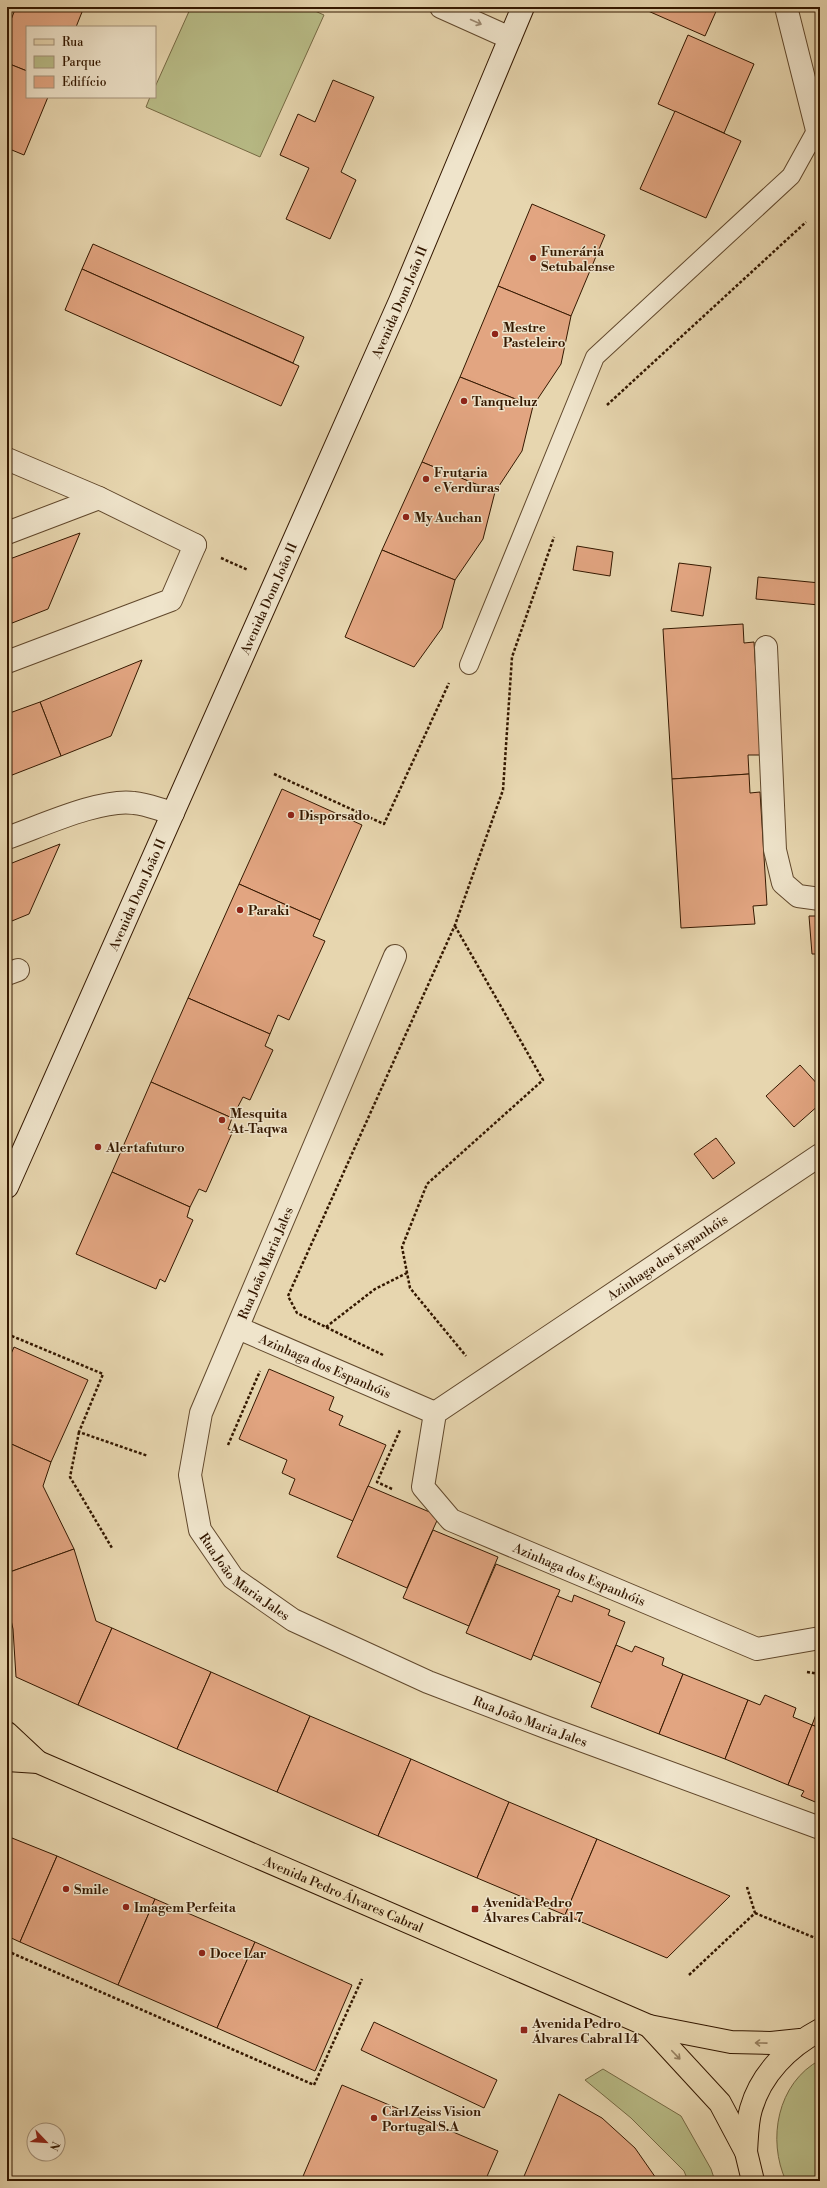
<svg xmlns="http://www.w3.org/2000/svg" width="827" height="2188" viewBox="0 0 827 2188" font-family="'Libre Bodoni',serif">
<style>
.green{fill:#b9bd88;stroke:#766a44}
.building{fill:#e2a581;stroke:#341800}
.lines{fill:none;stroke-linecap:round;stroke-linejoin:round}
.service-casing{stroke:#61482c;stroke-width:20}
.pedestrian-casing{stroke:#61482c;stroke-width:24}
.minor-casing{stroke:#61482c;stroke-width:24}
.secondary-casing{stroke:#341800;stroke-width:24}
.primary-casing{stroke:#341800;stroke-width:24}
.path{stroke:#341800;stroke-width:2.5;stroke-dasharray:3 2;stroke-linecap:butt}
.service{stroke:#efe4cb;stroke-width:18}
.pedestrian{stroke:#efe4cb;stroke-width:22}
.minor{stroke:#efe4cb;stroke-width:22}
.secondary{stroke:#efe4cb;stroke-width:22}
.primary{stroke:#e7d6af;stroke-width:22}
.oneway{stroke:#9b8870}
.oneway2{stroke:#968060}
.poi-dot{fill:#8f2418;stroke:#efe4cb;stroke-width:1.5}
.labels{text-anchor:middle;stroke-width:3;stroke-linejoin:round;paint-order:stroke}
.poi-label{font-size:13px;font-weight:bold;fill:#341800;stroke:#efe4cb;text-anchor:start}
.street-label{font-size:13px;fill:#341800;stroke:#efe4cb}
</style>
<rect width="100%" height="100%" fill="#e7d6af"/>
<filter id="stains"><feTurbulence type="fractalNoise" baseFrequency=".005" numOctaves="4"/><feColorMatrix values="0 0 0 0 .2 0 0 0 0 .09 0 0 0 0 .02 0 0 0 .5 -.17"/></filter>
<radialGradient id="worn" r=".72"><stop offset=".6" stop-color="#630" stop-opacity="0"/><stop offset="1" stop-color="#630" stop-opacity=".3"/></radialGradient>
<g class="green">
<polygon points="191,7 306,7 324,15 260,157 146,107 150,97 155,97 155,87"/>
<path d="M820 2060V2181H786C767 2140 777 2083 820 2060Z"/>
<polygon points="603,2069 681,2116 711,2169 715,2181 688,2181 684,2171 631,2118 585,2080"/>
</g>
<g class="building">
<polygon points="16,7 84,7 76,27 27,27 27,71 7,63 7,30"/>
<polygon points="639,7 718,7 705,36"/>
<polygon points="688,35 754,64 724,133 658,104"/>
<polygon points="7,63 27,71 27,97 48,97 24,155 7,148"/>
<polygon points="333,80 374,97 341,172 356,180 330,239 286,219 309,168 280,155 298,114 315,122"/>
<polygon points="675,111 741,141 706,218 640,189"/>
<polygon points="532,204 605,235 571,316 498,286"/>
<polygon points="93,244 304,337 293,363 82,269"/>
<polygon points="82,269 299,366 281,406 65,310"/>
<polygon points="498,286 571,316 561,364 533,406 460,377"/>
<polygon points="460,377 533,406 522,451 495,492 422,462"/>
<polygon points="422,462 495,492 483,539 455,580 382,550"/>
<polygon points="80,533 48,609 7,625 7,560"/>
<polygon points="577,546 613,552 610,576 573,570"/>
<polygon points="382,550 455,580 442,628 414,667 345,637"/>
<polygon points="679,563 711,567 703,616 671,611"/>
<polygon points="758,577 820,583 819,605 756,599"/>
<polygon points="743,624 744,643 754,642 761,755 748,755 749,774 672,779 663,629"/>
<polygon points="142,660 111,736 61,756 40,702"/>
<polygon points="40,702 61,756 7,777 7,714"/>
<polygon points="749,774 750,793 760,792 767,905 753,906 755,924 681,928 672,779"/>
<polygon points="282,789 362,825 320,920 239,884"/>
<polygon points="60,844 29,914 7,923 7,865"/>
<polygon points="239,884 320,920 313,936 325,941 289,1020 278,1015 270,1034 188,998"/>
<polygon points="809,916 820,916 820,954 812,954"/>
<polygon points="188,998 270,1034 265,1046 273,1050 250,1100 243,1097 232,1118 151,1082"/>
<polygon points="800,1065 820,1087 820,1104 794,1127 766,1096"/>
<polygon points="151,1082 232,1118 228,1129 233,1131 206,1192 199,1189 190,1207 112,1172"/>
<polygon points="716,1138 735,1163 713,1179 694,1154"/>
<polygon points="112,1172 190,1207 187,1217 193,1220 165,1282 160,1279 156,1289 76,1254"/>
<polygon points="14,1347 88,1380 51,1462 7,1442 7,1363"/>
<polygon points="269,1369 334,1397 329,1410 343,1416 339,1425 386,1445 353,1521 289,1494 295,1479 282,1473 287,1460 239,1439"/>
<polygon points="7,1442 51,1462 43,1486 74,1549 7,1573"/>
<polygon points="368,1486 439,1516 407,1588 337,1557"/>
<polygon points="433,1530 498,1557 469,1626 403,1598"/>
<polygon points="74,1549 96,1621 112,1628 78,1705 16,1677 13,1629 7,1602 7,1573"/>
<polygon points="496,1564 560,1590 531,1660 466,1633"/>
<polygon points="574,1595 610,1610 608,1615 625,1622 601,1683 533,1655 557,1596 572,1602"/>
<polygon points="112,1628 211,1672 177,1749 78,1705"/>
<polygon points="616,1645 632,1652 635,1646 664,1658 662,1665 683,1674 659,1734 591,1707"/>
<polygon points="211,1672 310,1716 277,1792 177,1749"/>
<polygon points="683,1674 748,1700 725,1759 659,1734"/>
<polygon points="765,1695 796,1708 793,1717 812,1725 788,1785 725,1759 748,1700 760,1705"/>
<polygon points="820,1704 820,1728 812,1725"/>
<polygon points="310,1716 411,1759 378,1836 277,1792"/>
<polygon points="812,1725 820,1728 820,1804 801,1796 804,1791 788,1785"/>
<polygon points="411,1759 509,1802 477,1878 378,1836"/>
<polygon points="509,1802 597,1839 565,1915 477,1878"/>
<polygon points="7,1836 57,1856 20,1942 7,1936"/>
<polygon points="597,1839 730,1896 667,1958 565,1915"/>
<polygon points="57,1856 155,1899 118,1985 20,1942"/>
<polygon points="155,1899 255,1942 217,2028 118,1985"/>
<polygon points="255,1942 352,1985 315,2071 217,2028"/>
<polygon points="374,2022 497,2080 484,2108 361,2050"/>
<polygon points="342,2085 498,2151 485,2181 301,2181"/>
<polygon points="559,2094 602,2118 635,2148 658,2181 522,2181"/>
</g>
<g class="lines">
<defs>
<polyline id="service" points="469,665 595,357 791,176 817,129"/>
<g id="pedestrian">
<polyline points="7,662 171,600 195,545"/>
<polyline points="7,974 18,970"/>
</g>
<g id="minor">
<polyline points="441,7 510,38"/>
<polyline points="786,7 820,142"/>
<polyline points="7,459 99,498 195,545"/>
<polyline points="7,533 99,498"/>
<polyline points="766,647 775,850 783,883 798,896 820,899"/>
<path d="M7 838C39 827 101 798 134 803 147 804 160 810 173 813"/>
<path id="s1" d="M395 956 201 1413 190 1475 200 1530 233 1578 293 1620 428 1682 548 1728 820 1828"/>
<path id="s2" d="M820 1155 435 1413 423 1487 451 1520 757 1649 820 1638"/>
<path id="s3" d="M238 1328 435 1413"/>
</g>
<g id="secondary">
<path id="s4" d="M7 1187 400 301 523 7"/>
</g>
<g id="primary">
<polyline points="7,1733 38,1762"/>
<path id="s5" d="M7 1760 38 1762 649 2026 731 2042 771 2043 800 2040"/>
<polyline points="649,2026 720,2103 746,2152 753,2181"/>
<path d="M746 2152C747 2138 747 2122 751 2109 761 2074 788 2047 820 2030"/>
</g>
</defs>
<use href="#service" class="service-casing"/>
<use href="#pedestrian" class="pedestrian-casing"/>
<use href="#minor" class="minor-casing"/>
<use href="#secondary" class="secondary-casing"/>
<use href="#primary" class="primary-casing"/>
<g class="path">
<polyline points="607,405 806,222"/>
<polyline points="221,558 248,570"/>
<polyline points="274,774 384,824 449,683"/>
<polyline points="455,926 543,1080 427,1184 402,1247 410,1288 466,1356"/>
<polyline points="326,1327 375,1289 407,1273"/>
<polyline points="7,1334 103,1374 79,1432 148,1456"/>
<polyline points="383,1355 297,1313 288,1296 455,925 503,790 512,657 554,537"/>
<polyline points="79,1432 70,1477 112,1548"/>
<polyline points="228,1445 260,1371"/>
<polyline points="392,1489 377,1482 400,1430"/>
<polyline points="807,1672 819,1674 820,1673"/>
<polyline points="755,1913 820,1940"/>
<polyline points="7,1951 314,2085 362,1979"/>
<polyline points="689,1975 755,1913 747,1887"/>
</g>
<use href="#service" class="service"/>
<use href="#pedestrian" class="pedestrian"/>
<use href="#minor" class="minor"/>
<use href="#secondary" class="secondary"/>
<use href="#primary" class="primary"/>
</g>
<defs><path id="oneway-shaft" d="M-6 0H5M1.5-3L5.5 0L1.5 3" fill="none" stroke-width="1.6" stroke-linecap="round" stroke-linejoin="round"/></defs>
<use class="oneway" href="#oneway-shaft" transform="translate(476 22) rotate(24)"/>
<g class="oneway2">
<use href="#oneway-shaft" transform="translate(761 2043) rotate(-179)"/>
<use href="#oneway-shaft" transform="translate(676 2055) rotate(46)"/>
</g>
<g class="poi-dot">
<circle cx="533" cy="258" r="4"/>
<circle cx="495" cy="334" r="4"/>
<circle cx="464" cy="401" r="4"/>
<circle cx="426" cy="479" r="4"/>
<circle cx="406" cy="517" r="4"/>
<circle cx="291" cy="815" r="4"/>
<circle cx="240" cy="910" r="4"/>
<circle cx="222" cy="1120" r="4"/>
<circle cx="98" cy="1147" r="4"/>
<circle cx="66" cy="1889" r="4"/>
<circle cx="126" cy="1907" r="4"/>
<rect x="471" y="1905" width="8" height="8" rx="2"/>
<circle cx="202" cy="1953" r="4"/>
<rect x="520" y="2026" width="8" height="8" rx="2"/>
<circle cx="374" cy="2118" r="4"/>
</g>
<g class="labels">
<g class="poi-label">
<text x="541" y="256">Funerária<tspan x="541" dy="15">Setubalense</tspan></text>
<text x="503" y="332">Mestre<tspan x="503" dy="15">Pasteleiro</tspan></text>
<text x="472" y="406">Tanqueluz</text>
<text x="434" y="477">Frutaria<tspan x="434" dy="15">e Verduras</tspan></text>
<text x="414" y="522">My Auchan</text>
<text x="299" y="820">Disporsado</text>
<text x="248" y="915">Paraki</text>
<text x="230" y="1118">Mesquita<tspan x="230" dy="15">At-Taqwa</tspan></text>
<text x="106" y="1152">Alertafuturo</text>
<text x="74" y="1894">Smile</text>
<text x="483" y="1907">Avenida Pedro<tspan x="483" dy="15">Álvares Cabral 7</tspan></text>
<text x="134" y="1912">Imagem Perfeita</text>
<text x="210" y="1958">Doce Lar</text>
<text x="532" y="2028">Avenida Pedro<tspan x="532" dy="15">Álvares Cabral 14</tspan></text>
<text x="382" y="2116">Carl Zeiss Vision<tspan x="382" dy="15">Portugal S.A</tspan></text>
</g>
<g class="street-label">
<text dy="5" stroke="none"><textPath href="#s4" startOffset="968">Avenida Dom João II</textPath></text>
<text dy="5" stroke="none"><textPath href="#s4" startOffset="644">Avenida Dom João II</textPath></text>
<text dy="5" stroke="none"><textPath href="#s4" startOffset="320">Avenida Dom João II</textPath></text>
<text transform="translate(667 1257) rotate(-34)" y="5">Azinhaga dos Espanhóis</text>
<text transform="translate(265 1263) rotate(-67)" y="5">Rua João Maria Jales</text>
<text dy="5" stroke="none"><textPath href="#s3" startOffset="95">Azinhaga dos Espanhóis</textPath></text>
<text dy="5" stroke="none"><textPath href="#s2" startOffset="721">Azinhaga dos Espanhóis</textPath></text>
<text dy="5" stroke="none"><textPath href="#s1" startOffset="681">Rua João Maria Jales</textPath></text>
<text dy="5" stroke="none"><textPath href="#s1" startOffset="1005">Rua João Maria Jales</textPath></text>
<text dy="5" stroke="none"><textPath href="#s5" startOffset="364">Avenida Pedro Álvares Cabral</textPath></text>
</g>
</g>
<rect width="827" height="2188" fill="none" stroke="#e7d6af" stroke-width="24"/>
<rect x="8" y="8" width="811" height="2172" fill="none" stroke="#341800" stroke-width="2"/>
<rect x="12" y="12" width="803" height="2164" fill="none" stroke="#341800"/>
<rect x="26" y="26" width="130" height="72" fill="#efe4cb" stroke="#a4927a"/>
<rect x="34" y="39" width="20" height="6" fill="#e7d6af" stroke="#a4927a"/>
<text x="62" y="46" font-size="12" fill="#341800">Rua</text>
<rect x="34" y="56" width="20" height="12" fill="#b9bd88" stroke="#a4927a"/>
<text x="62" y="66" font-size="12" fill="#341800">Parque</text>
<rect x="34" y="76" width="20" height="12" fill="#e2a581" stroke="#a4927a"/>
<text x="62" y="86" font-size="12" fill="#341800">Edifício</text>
<g transform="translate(46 2142) rotate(115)"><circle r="19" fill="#efe4cb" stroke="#a4927a"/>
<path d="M0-3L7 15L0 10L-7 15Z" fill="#8f2418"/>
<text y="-6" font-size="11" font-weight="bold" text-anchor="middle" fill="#341800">N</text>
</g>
<rect width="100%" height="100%" filter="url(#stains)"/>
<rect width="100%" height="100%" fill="url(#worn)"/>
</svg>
